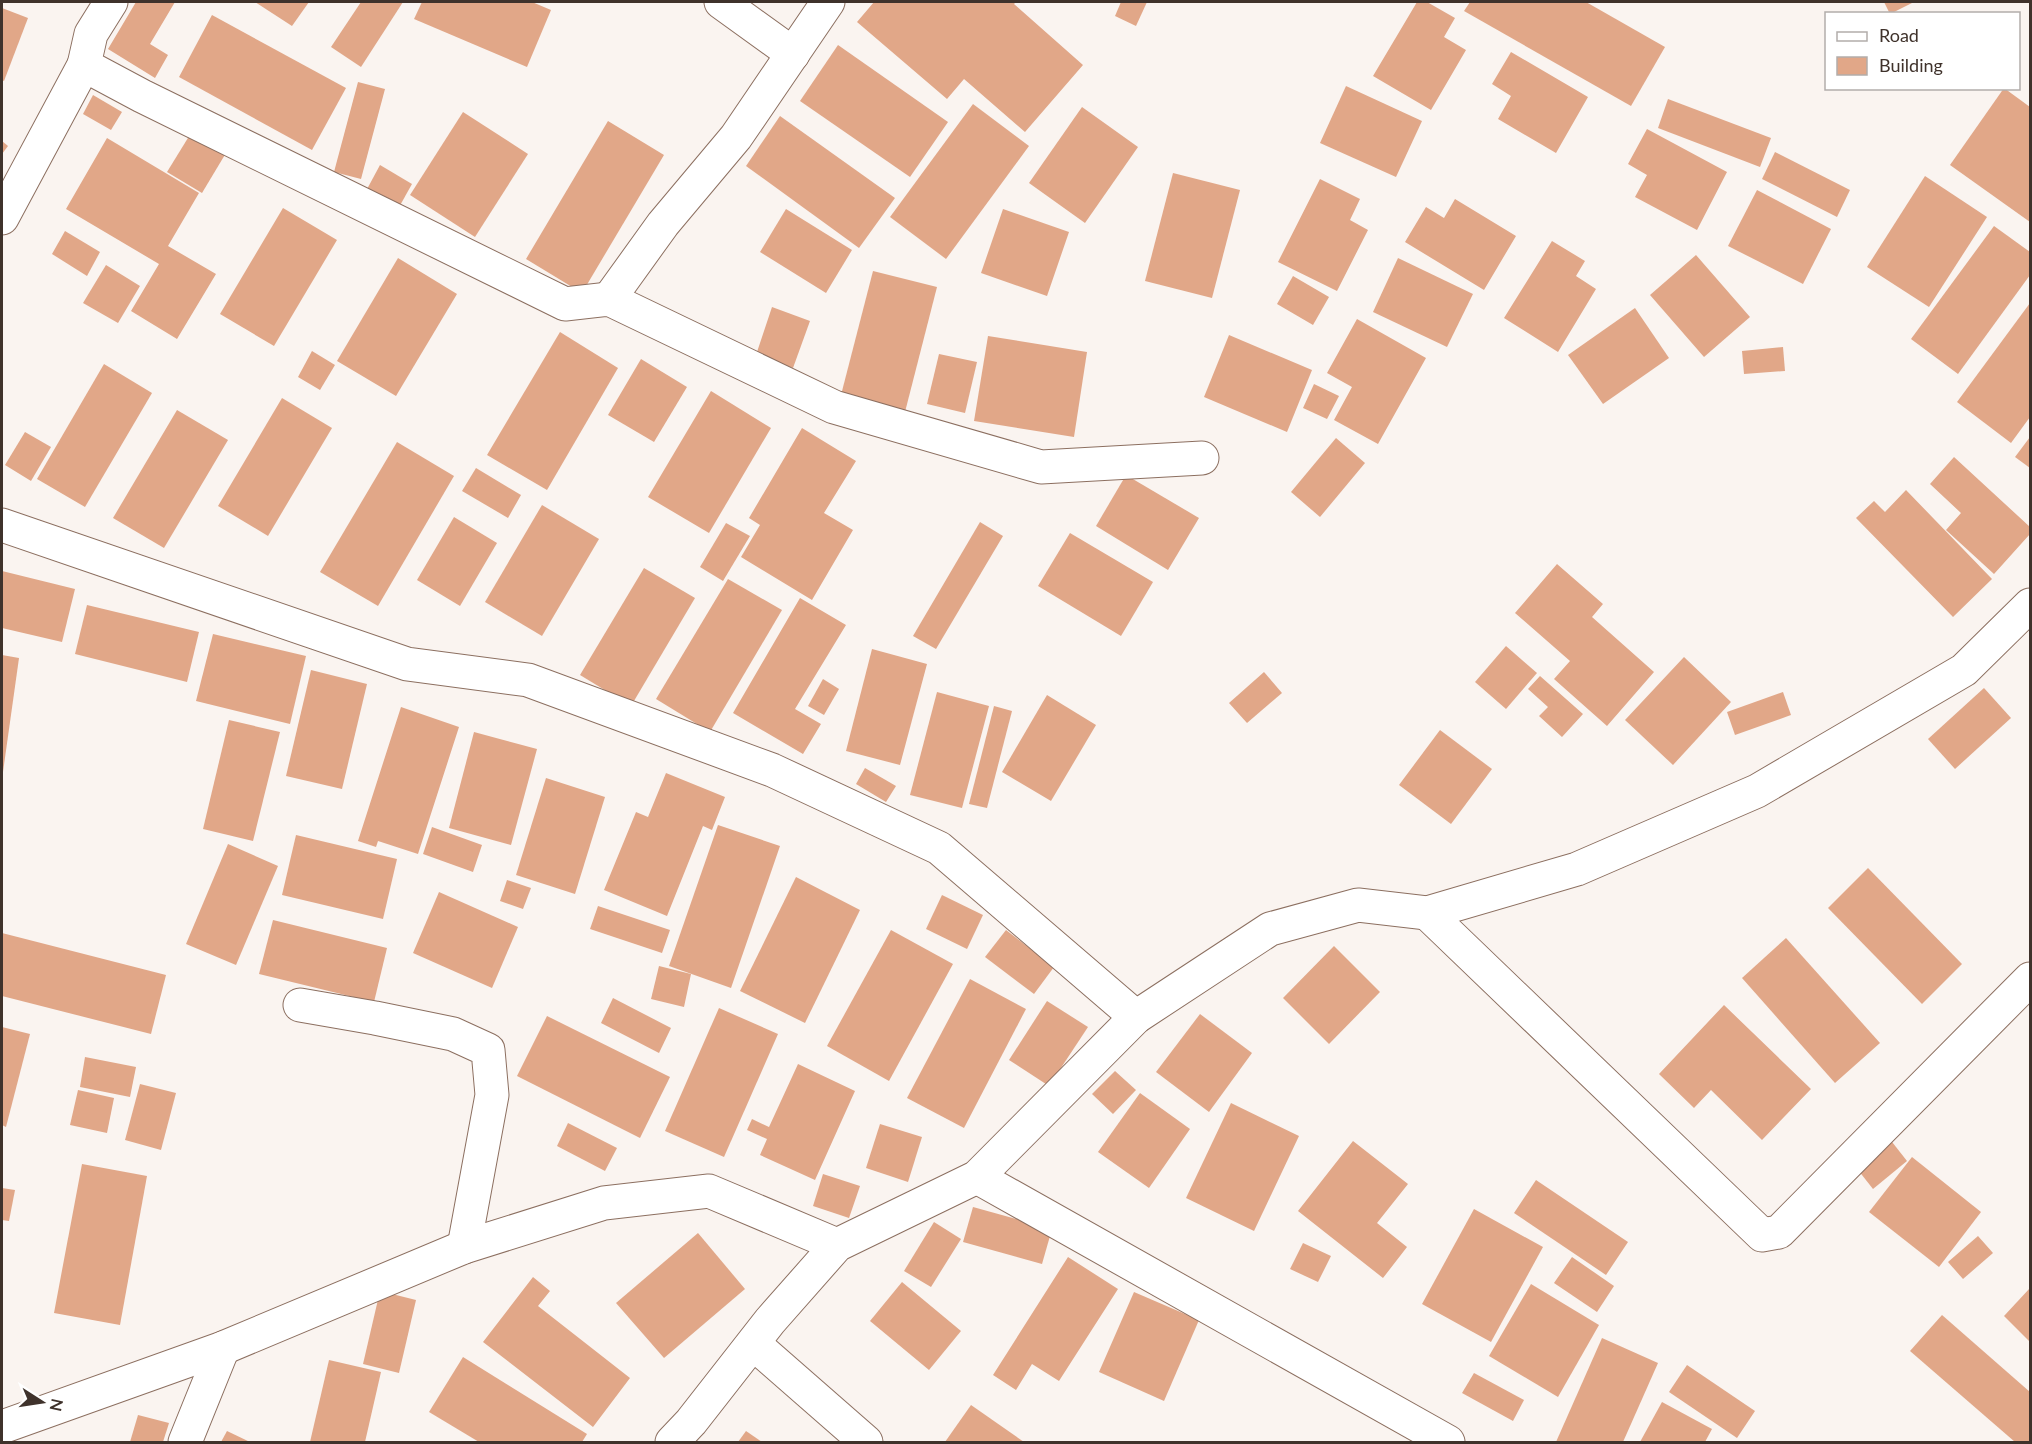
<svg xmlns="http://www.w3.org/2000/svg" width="2032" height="1444" viewBox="0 0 2032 1444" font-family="Lato,sans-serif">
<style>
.building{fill:#e1a788}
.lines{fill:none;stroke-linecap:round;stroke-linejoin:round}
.minor-casing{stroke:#8c6f60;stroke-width:35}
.minor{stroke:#fff;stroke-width:33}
</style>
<rect width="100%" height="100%" fill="#faf4f0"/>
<g class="building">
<polygon points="136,2 175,2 150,44 168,55 155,78 108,49"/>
<polygon points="255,2 309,2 292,26"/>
<polygon points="361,2 403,2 361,67 331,47"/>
<polygon points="422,2 532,2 551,10 527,67 414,19"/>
<polygon points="874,2 1016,2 1014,4 1083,65 1025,132 964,79 947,99 857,22"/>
<polygon points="1121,2 1147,2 1136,26 1115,16"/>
<polygon points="1417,2 1427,2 1455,18 1444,37 1466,50 1431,110 1373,76"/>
<polygon points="1470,2 1586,2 1665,47 1631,106 1464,11"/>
<polygon points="1884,2 1914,2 1890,14"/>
<polygon points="2,8 28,18 4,81 2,80"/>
<polygon points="212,15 346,88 312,150 179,77"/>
<polygon points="838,45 948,122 910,177 800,101"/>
<polygon points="1511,52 1588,97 1556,153 1498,119 1511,96 1492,84"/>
<polygon points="358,82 385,89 361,179 334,172"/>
<polygon points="1346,86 1422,121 1396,177 1320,143"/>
<polygon points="2004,88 2030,107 2030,222 1950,165"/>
<polygon points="93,95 122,112 111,130 83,114"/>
<polygon points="1668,99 1771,138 1760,167 1658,128"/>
<polygon points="973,104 1029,146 946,259 890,217"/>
<polygon points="1082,107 1138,147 1085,223 1029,183"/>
<polygon points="463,112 528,154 475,237 410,195"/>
<polygon points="780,116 895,198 859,248 746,166"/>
<polygon points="608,121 664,155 582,293 526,259"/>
<polygon points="1647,129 1727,172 1697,230 1635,197 1647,175 1628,164"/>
<polygon points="191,133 226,153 202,193 167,172"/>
<polygon points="107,138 199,193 168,246 216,274 177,339 131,311 159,264 66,209"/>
<polygon points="2,141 8,146 2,154"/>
<polygon points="1775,152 1850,190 1837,217 1762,179"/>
<polygon points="380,165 412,184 398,209 366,191"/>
<polygon points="1173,173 1240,190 1212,298 1145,281"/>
<polygon points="1925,176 1987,217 1929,307 1867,267"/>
<polygon points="1320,179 1360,199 1350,220 1368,230 1337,291 1278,262"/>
<polygon points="1757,190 1831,229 1803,284 1728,246"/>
<polygon points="1455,199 1516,236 1484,290 1405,242 1426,207 1444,218"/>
<polygon points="283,208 337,240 274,346 220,314"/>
<polygon points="786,209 852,250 826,293 760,252"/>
<polygon points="1003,209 1069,232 1047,296 981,273"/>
<polygon points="1994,226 2030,252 2030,275 1958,374 1911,339"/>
<polygon points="65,231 100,252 87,276 52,254"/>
<polygon points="1552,241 1585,261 1576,276 1596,289 1558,352 1504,318"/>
<polygon points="1696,255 1750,317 1704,357 1650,295"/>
<polygon points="398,258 457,294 396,396 337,361"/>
<polygon points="1398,258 1473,294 1447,347 1373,312"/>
<polygon points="106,265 140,286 118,323 83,303"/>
<polygon points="873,271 937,287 905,412 841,395"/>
<polygon points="1293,276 1329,297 1313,325 1277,304"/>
<polygon points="2030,303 2030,417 2011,443 1957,402"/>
<polygon points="772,307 810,321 793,368 756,355"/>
<polygon points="1635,308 1669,358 1603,404 1568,355"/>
<polygon points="1357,319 1426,358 1378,444 1334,420 1352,387 1327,373"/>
<polygon points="560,332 618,368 547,490 487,455"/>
<polygon points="1229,335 1312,370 1287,432 1204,397"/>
<polygon points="988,336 1087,352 1074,437 974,421"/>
<polygon points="1783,347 1785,371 1744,374 1742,351"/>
<polygon points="312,351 335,365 320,390 298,377"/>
<polygon points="939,354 977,362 965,413 927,404"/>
<polygon points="641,359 687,387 654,442 608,415"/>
<polygon points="104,364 152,393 85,507 37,479"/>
<polygon points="1314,384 1339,396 1327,419 1303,408"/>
<polygon points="711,391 771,428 709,533 648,497"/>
<polygon points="282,398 332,428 268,536 218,506"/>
<polygon points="177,410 228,440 164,548 113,518"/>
<polygon points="802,428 856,461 824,513 853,530 812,600 741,557 760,525 749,518"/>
<polygon points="25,432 51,447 31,481 5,465"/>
<polygon points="2030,437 2030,468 2015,457"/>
<polygon points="1336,438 1365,463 1320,517 1291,492"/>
<polygon points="397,442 454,476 378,606 320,572"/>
<polygon points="1954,457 2030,527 2030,534 1994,574 1946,530 1961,513 1930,484"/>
<polygon points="476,468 521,495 508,518 462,491"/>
<polygon points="1126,475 1199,518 1168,570 1096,526"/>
<polygon points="1906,490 1992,579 1953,617 1856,518 1874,501 1885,512"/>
<polygon points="542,505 599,539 542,636 485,602"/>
<polygon points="454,517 497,543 460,606 417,580"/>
<polygon points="980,522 1003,536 936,649 913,636"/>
<polygon points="726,523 750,536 723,581 700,567"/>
<polygon points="1070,533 1153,582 1121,636 1038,586"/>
<polygon points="1557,564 1603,604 1592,617 1654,672 1607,726 1554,679 1570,661 1515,613"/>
<polygon points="644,568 695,598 631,706 580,675"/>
<polygon points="2,571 75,589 62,642 2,628"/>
<polygon points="728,579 782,610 710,732 656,699"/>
<polygon points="800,598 846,625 795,709 821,724 803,754 733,713"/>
<polygon points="87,605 199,632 187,682 75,654"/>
<polygon points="213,634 306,656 290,724 196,701"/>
<polygon points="1506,646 1537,673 1506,709 1475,682"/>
<polygon points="872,649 927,664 900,765 846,751"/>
<polygon points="2,655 19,658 3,772 2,772"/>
<polygon points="1684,657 1731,702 1673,765 1625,720"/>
<polygon points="311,670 367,684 342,789 286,776"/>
<polygon points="1264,672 1282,693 1247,723 1229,703"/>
<polygon points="1540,676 1583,714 1562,737 1539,716 1548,707 1528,689"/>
<polygon points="823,679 839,689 824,715 808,706"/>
<polygon points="1984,688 2011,718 1955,769 1928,739"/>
<polygon points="937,692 989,706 962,808 910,795"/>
<polygon points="1783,692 1791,715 1735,735 1727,712"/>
<polygon points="1047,695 1096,725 1051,801 1002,772"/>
<polygon points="994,706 1012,711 987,808 969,804"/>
<polygon points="401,707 459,727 418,854 378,841 376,847 358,841"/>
<polygon points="229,720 280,732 253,841 203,829"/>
<polygon points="1440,730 1492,769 1451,824 1399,785"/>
<polygon points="474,732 537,749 511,845 449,828"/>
<polygon points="865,768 896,786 886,802 856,784"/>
<polygon points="666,773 725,797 712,830 703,826 667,916 604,890 636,812 648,817"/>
<polygon points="546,778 605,797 575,894 516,875"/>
<polygon points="718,825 780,846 731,988 669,966"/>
<polygon points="432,827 482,845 473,872 423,854"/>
<polygon points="296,835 397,859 383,919 282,895"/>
<polygon points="228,844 278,866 236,965 186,944"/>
<polygon points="1868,868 1962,964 1922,1004 1828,908"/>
<polygon points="796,877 860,910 805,1023 740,991"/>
<polygon points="507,880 531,888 523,909 500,901"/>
<polygon points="439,892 518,927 492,988 413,953"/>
<polygon points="942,895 983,915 967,949 926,929"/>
<polygon points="598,906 670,930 662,953 590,929"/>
<polygon points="273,920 387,948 374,1002 259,974"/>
<polygon points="891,930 953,964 889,1081 827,1046"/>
<polygon points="1006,930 1054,967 1034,994 985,957"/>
<polygon points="2,933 166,975 151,1034 2,996"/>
<polygon points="1786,938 1880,1043 1835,1083 1742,978"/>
<polygon points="1334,946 1380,992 1329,1044 1283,998"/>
<polygon points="659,966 691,974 684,1007 651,999"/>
<polygon points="970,979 1026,1009 964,1128 907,1098"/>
<polygon points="613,998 671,1028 659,1053 601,1023"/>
<polygon points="1047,1001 1088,1027 1049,1086 1009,1060"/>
<polygon points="1724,1005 1811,1089 1762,1140 1711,1090 1694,1108 1659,1074"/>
<polygon points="719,1008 778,1034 724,1157 665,1131"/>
<polygon points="1200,1014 1252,1053 1209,1112 1156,1072"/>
<polygon points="547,1016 670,1077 640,1138 517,1076"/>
<polygon points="2,1027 30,1034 6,1127 2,1125"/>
<polygon points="85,1057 136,1067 130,1097 80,1087"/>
<polygon points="798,1064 855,1091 815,1180 760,1155 767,1139 747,1130 752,1119 769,1127"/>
<polygon points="1115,1071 1136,1090 1113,1114 1092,1094"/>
<polygon points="140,1084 176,1093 161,1150 125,1140"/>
<polygon points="78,1090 114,1098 107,1133 70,1125"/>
<polygon points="1140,1093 1190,1129 1149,1188 1098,1152"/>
<polygon points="1231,1103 1299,1136 1254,1231 1186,1198"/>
<polygon points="568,1123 617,1148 605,1171 557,1146"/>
<polygon points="880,1124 922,1137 908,1182 866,1168"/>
<polygon points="1885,1133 1907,1161 1873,1189 1851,1161"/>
<polygon points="1353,1141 1408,1184 1377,1223 1407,1247 1383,1278 1298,1211"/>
<polygon points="1912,1157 1981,1212 1939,1267 1869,1212"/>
<polygon points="82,1164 147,1176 120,1325 54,1313"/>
<polygon points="823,1174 860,1186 849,1218 813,1206"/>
<polygon points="1536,1180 1628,1242 1606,1275 1514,1213"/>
<polygon points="2,1188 15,1190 9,1221 2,1220"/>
<polygon points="973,1207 1052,1229 1042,1264 963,1242"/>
<polygon points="1474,1209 1543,1247 1491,1342 1422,1304"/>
<polygon points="934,1222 961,1239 931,1287 904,1271"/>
<polygon points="698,1233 745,1289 664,1358 616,1303"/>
<polygon points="1978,1236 1993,1253 1963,1279 1948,1262"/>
<polygon points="1303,1243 1331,1256 1318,1282 1290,1269"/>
<polygon points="1068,1257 1118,1289 1059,1381 1032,1364 1016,1390 993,1375"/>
<polygon points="1572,1257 1614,1286 1597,1312 1554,1283"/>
<polygon points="533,1277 550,1291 538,1306 630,1378 593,1427 483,1342"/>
<polygon points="902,1282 961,1331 929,1370 870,1321"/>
<polygon points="1531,1284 1599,1325 1558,1397 1489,1356"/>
<polygon points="2030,1288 2030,1342 2004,1316"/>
<polygon points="380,1291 416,1300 399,1373 363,1364"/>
<polygon points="1134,1292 1199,1320 1164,1401 1099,1372"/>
<polygon points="1942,1315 2030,1392 2030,1442 2015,1442 1910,1351"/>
<polygon points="1602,1338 1658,1363 1623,1442 1556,1442"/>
<polygon points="463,1357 587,1434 582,1442 479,1442 429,1412"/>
<polygon points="329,1360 381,1372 365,1442 310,1442"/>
<polygon points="1687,1365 1755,1411 1737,1438 1669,1392"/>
<polygon points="1474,1373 1524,1400 1513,1421 1462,1393"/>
<polygon points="1662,1402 1712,1429 1705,1442 1640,1442"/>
<polygon points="971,1405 1024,1442 945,1442"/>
<polygon points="138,1415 169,1423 163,1442 130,1442"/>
<polygon points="227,1431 250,1442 221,1442"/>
<polygon points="746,1431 762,1442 738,1442"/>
</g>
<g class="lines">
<defs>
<g id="minor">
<polyline points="111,2 91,34 84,65 142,96 565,304 609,299 834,407 1041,467 1202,458"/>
<polyline points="721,2 793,54"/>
<polyline points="2,218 84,65"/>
<polyline points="609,299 663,224 736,137 828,2"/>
<polyline points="2,525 407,664 528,680 772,770 939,848 1136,1017"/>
<polyline points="1427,913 1762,1235 1779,1232 2030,979"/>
<polyline points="300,1005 375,1018 453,1034 488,1050 492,1095 464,1247"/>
<polyline points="977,1177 1448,1442"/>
<polyline points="754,1344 866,1442"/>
<polyline points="2,1427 223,1348 464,1247 604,1203 709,1191 837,1245"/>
<polyline points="185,1442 223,1348"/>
<polyline points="672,1442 691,1422 770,1321 837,1245 977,1177 1136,1017 1270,929 1358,905 1427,913 1577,869 1757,791 1964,670 2030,605"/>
</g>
</defs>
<use href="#minor" class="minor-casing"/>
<use href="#minor" class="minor"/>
</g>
<rect width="2032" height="1444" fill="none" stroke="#3f322b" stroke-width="6"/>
<rect x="1825" y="12" width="195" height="78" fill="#ffffff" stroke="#b2adaa" stroke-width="1.5"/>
<rect x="1837" y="32" width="30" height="9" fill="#ffffff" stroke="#b2adaa" stroke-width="1.5"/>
<text x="1879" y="42" font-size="18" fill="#3f322b">Road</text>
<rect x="1837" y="57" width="30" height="18" fill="#e1a788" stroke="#b2adaa" stroke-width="1.5"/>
<text x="1879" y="72" font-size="18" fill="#3f322b">Building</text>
<g transform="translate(42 1402) rotate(102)" stroke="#ffffff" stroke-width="4.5" paint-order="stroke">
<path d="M0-4.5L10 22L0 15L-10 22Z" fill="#3f322b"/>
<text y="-9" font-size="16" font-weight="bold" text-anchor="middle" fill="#3f322b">N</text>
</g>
</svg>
